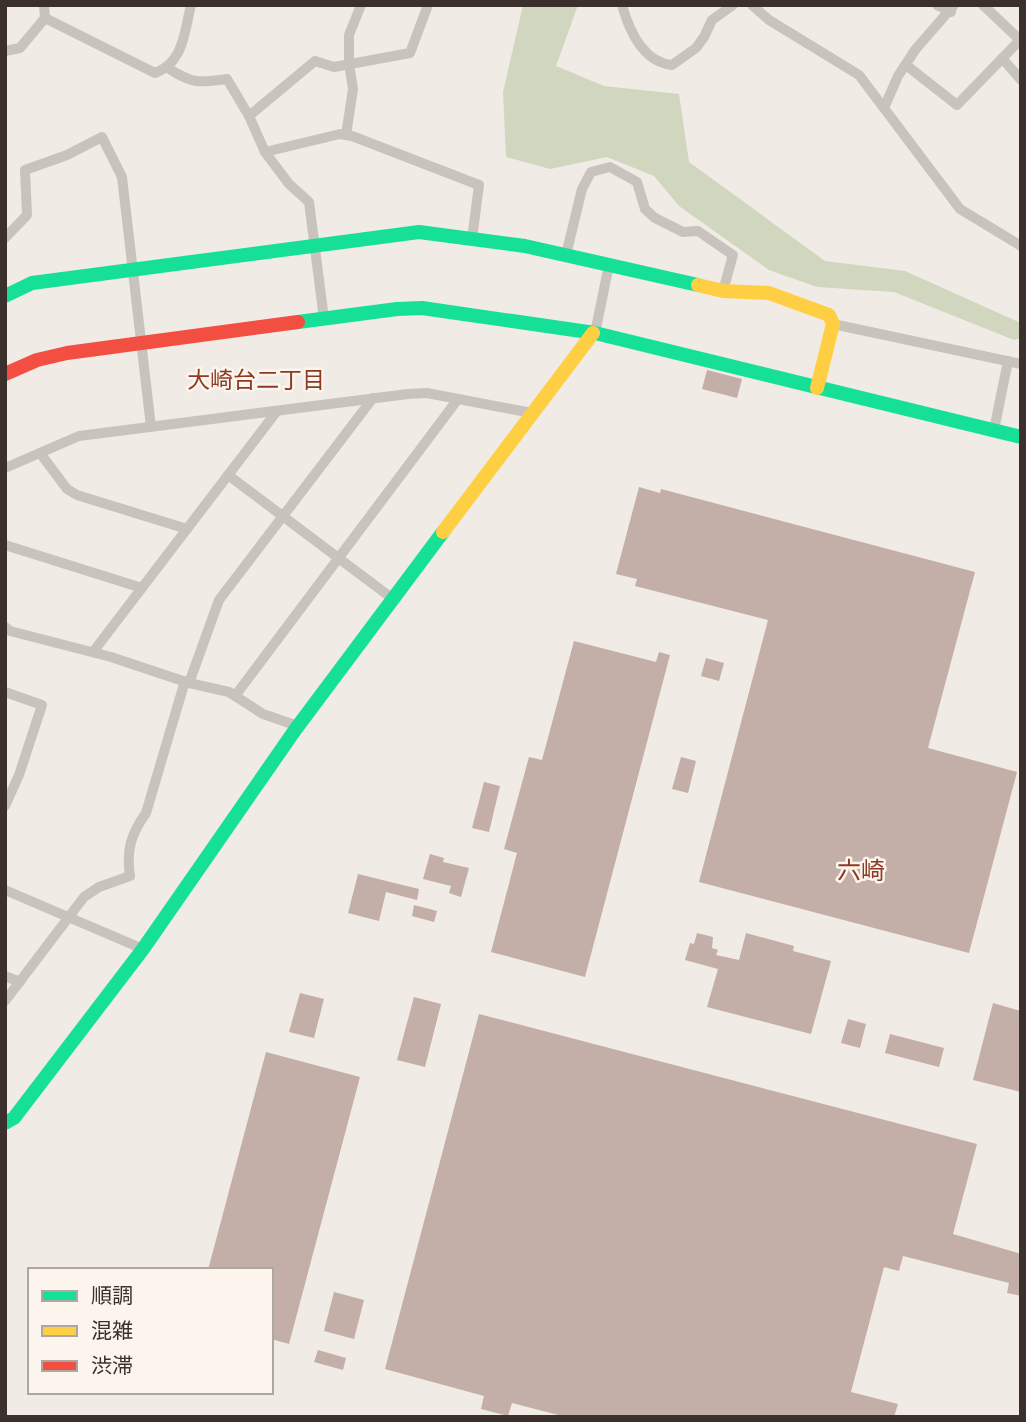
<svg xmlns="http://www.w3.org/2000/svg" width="1026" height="1422" viewBox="0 0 1026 1422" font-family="'IBM Plex Sans','Noto Sans JP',sans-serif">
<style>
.green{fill:#d1d6bf}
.building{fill:#c3afa7}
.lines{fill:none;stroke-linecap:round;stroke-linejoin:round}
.street{stroke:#c9c3be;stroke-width:10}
.fast{stroke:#16e098;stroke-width:14}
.slow{stroke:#ffcf43;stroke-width:14}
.jam{stroke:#f24e42;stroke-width:14}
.labels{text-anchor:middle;stroke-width:5;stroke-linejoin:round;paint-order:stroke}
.neighbourhood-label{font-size:23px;fill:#8c3b22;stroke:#fbf5ee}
.quarter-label{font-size:24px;fill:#8c3b22;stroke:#fbf5ee}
</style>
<rect width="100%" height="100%" fill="#f0ebe5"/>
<polygon class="green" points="523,5 578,5 556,66 604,86 679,94 689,162 825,261 905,271 1021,323 1021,338 1014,340 894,292 817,287 769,270 679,206 654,176 607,157 550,169 506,157 503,92"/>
<g class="building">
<polygon points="707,370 742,379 737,398 702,389"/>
<polygon points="639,487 660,493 661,489 975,572 928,748 1017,772 969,953 699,882 768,620 635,586 637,579 616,574"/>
<polygon points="574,641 656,662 659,652 670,655 585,977 491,952 517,853 504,849 529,757 542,760"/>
<polygon points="706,658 724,663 719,681 701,676"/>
<polygon points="681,757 696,761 688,793 672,789"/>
<polygon points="484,782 500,786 489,832 472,828"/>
<polygon points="430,854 444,858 443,862 469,868 461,897 449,893 451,886 423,879"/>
<polygon points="358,874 419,889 417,900 386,892 379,921 348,913"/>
<polygon points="414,905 437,911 434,922 412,916"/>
<polygon points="697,933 713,937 712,948 718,950 716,955 739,960 746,933 794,946 793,951 831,961 811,1034 707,1007 718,969 685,960 690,943 694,944"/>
<polygon points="300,993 324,999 314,1038 289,1032"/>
<polygon points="414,997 441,1004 425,1067 397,1060"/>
<polygon points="993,1003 1021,1011 1021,1092 973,1080"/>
<polygon points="479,1014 977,1144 953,1234 1021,1254 1021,1296 1007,1293 1009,1283 903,1256 899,1271 884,1267 851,1392 898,1404 894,1417 566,1417 512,1403 508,1416 481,1409 484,1396 385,1369"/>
<polygon points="848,1019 866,1024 860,1048 841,1043"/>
<polygon points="890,1034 944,1048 939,1067 885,1053"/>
<polygon points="266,1052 360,1077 289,1344 271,1339 271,1270 208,1270"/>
<polygon points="334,1292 364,1300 354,1339 324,1331"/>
<polygon points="318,1350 346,1358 343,1370 314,1362"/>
</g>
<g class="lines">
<g class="street">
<path d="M622 5C629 30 643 62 672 65L696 48 704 37 712 20 733 5"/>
<polyline points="752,5 769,20 859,75 960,209 1021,246"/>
<polyline points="937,5 951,12"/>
<path d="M45 18 155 73C184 62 184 33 191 5"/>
<polyline points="5,51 20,48 45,18 44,5"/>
<polyline points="1002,58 1021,80"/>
<polyline points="906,65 957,105 1020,40 983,5"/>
<path d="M168 68C192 84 199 83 227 79L249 116 265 152 289 184 309 202 324 319"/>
<polyline points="884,108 898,76 915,50 954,5"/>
<polyline points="249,116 315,61 334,67 410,53 428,5"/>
<polyline points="346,135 353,89 349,64 349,35 361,5"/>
<polyline points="265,152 340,134 352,136 479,185 472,239"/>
<polyline points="5,238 27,215 25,170 67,155 102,137 122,177 151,427"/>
<polyline points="566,255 582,189 591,172 610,167 637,182 645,209 655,218 683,232 698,231 733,255 723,291"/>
<polyline points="833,324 1021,364"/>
<polyline points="595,333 609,265"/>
<polyline points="994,430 1008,361"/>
<polyline points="40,453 67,489 77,495 187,529"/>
<polyline points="5,468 79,436 408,394 427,393 532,413"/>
<polyline points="228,475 393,599"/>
<polyline points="5,545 142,588"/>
<polyline points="5,627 10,631 111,657 189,683 229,692 263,714 298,726"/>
<polyline points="93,652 277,411"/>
<polyline points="189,683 219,600 373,398"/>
<polyline points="5,692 42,705 19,775 5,806"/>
<polyline points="235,696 458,399"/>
<polyline points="5,890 143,949"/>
<polyline points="5,976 20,982"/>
<path d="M5 1001 84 897 99 887 130 876C126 850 131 834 146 813L185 681"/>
</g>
<g class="fast">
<polyline points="5,296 32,283 419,232 525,246 698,285"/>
<polyline points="298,322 397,309 422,308 595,333 1021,437"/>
<polyline points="5,1123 14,1118 143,949 295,730 443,532"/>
</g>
<g class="slow">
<polyline points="698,285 723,291 769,293 829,315 833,324 817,388"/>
<polyline points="443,532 593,333"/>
</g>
<polyline class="jam" points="5,374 37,360 67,353 298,322"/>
</g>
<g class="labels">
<g class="neighbourhood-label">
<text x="256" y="388">大崎台二丁目</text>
</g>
<g class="quarter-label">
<text x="861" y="879">六崎</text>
</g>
</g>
<rect width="1026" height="1422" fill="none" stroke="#3b302b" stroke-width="14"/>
<rect x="28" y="1268" width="245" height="126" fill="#fbf5ee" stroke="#aea6a0" stroke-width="2"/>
<rect x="42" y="1291" width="35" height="10" fill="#16e098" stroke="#aea6a0" stroke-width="2"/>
<text x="91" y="1303" font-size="21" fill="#3b302b">順調</text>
<rect x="42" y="1326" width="35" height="10" fill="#ffcf43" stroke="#aea6a0" stroke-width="2"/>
<text x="91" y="1338" font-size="21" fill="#3b302b">混雑</text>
<rect x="42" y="1361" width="35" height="10" fill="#f24e42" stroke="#aea6a0" stroke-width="2"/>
<text x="91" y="1373" font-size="21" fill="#3b302b">渋滞</text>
</svg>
